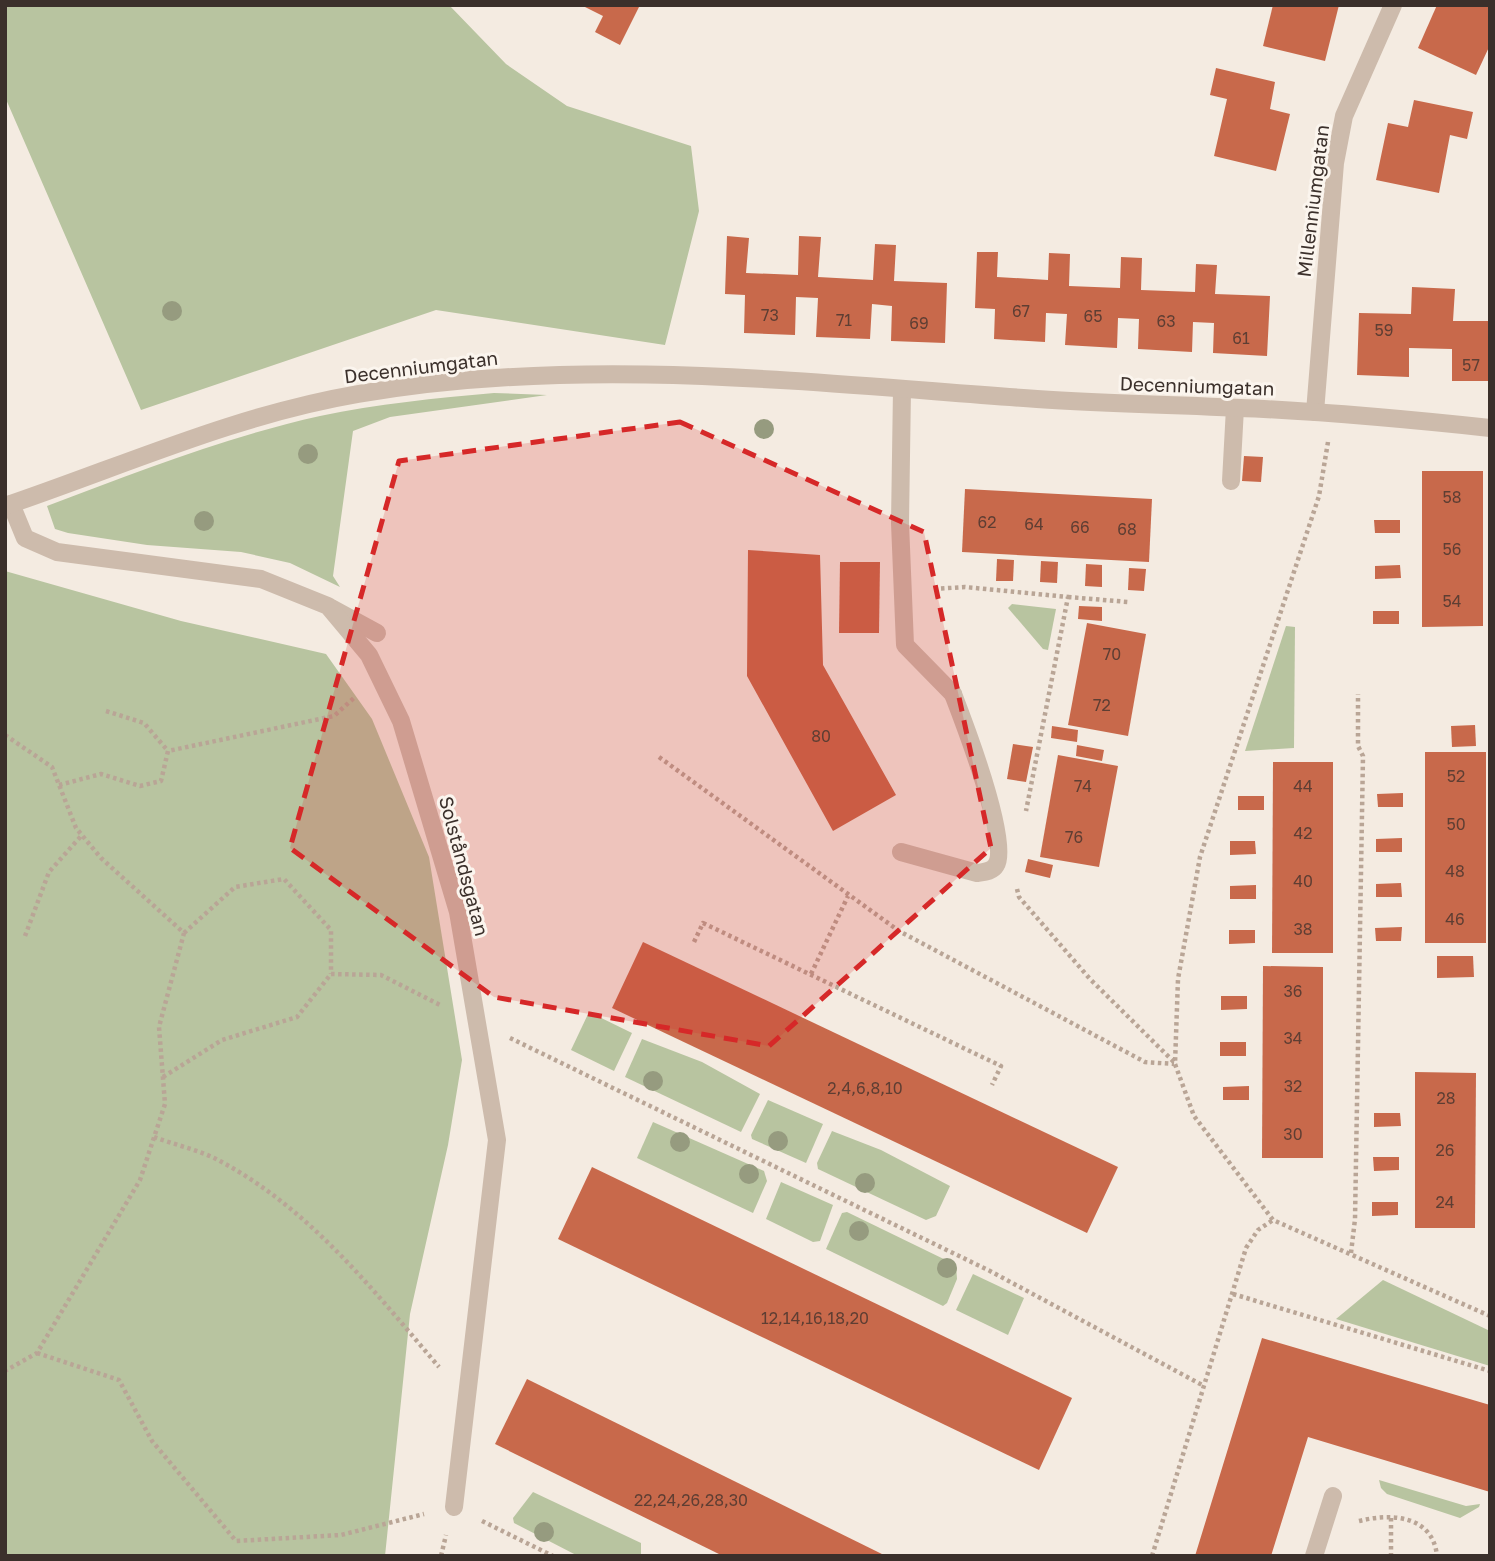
<svg xmlns="http://www.w3.org/2000/svg" width="1495" height="1561" viewBox="0 0 1495 1561" font-family="'Golos Text',sans-serif">
<style>
.green{fill:#b8c4a0}
.building{fill:#c8694b}
.lines{fill:none;stroke-linecap:round;stroke-linejoin:round}
.path{stroke:#b9a596;stroke-width:4.5;stroke-dasharray:3.5 3.5;stroke-linecap:butt}
.service{stroke:#cdbbac;stroke-width:18}
.minor{stroke:#cdbbac;stroke-width:18}
.tree{fill:#969b7f}
.marked{fill:#d62828;fill-opacity:0.2;stroke:#d62828;stroke-width:5;stroke-dasharray:14 9;stroke-linejoin:round}
.labels{text-anchor:middle;stroke-width:6;stroke-linejoin:round;paint-order:stroke}
.number-label{font-size:16px;fill:#5e3e33}
.street-label{font-size:19px;fill:#3b302b;stroke:#fbf5ee}
</style>
<rect width="100%" height="100%" fill="#f4ebe1"/>
<g class="green">
<polygon points="5,5 449,5 506,64 567,106 691,146 699,211 665,345 436,310 141,410 5,97"/>
<path d="M494 393 547 395 390 417 353 431 333 576 340 587 290 563 241 552 147 545 68 533 55 529 47 506C136 472 226 437 320 416 377 404 436 398 494 393Z"/>
<polygon points="5,571 181,621 326,654 372,719 429,857 462,1060 448,1145 410,1314 385,1556 5,1556"/>
<polygon points="1012,604 1056,609 1048,650 1043,649 1008,608"/>
<polygon points="1286,626 1295,627 1294,748 1245,751"/>
<polygon points="589,1012 632,1033 614,1071 571,1050"/>
<polygon points="642,1039 702,1062 760,1094 741,1132 625,1077"/>
<polygon points="768,1100 823,1124 806,1163 752,1139 751,1135"/>
<polygon points="653,1122 764,1171 767,1181 753,1213 637,1158"/>
<polygon points="832,1131 881,1150 950,1186 936,1216 926,1220 818,1169 817,1163"/>
<polygon points="781,1182 833,1205 820,1241 813,1242 766,1219"/>
<polygon points="847,1212 956,1265 957,1279 947,1303 943,1306 826,1249 842,1213"/>
<polygon points="973,1274 1024,1298 1008,1335 956,1310"/>
<polygon points="1383,1280 1490,1331 1490,1366 1336,1319"/>
<polygon points="1379,1480 1466,1506 1480,1504 1479,1507 1460,1518 1387,1494 1381,1488"/>
<polygon points="533,1492 641,1543 641,1556 578,1556 514,1523 513,1518"/>
</g>
<g class="building">
<polygon points="581,5 640,5 620,45 595,32 603,16"/>
<polygon points="1273,5 1339,5 1325,61 1263,46"/>
<polygon points="1437,5 1490,5 1490,45 1476,75 1418,48"/>
<polygon points="1216,68 1275,82 1270,109 1290,114 1276,171 1214,156 1227,99 1210,95"/>
<polygon points="1414,100 1473,112 1467,139 1450,135 1439,193 1376,180 1388,123 1408,127"/>
<polygon points="727,236 749,238 746,273 798,275 799,236 821,237 818,277 873,280 875,244 896,245 894,281 947,283 945,343 891,341 892,306 872,304 870,339 816,337 818,298 796,297 795,335 744,333 745,295 725,294"/>
<polygon points="977,252 998,252 997,277 1048,280 1049,253 1070,254 1069,286 1120,288 1121,257 1142,258 1141,290 1195,292 1196,264 1217,265 1215,294 1270,296 1267,356 1213,353 1214,323 1193,322 1192,352 1138,349 1139,319 1118,318 1117,348 1065,345 1067,314 1046,313 1045,342 994,339 995,309 975,308"/>
<polygon points="1412,287 1455,289 1453,321 1490,321 1490,381 1452,381 1452,349 1409,348 1409,377 1357,375 1359,313 1411,314"/>
<polygon points="1244,456 1263,457 1261,482 1242,481"/>
<polygon points="1422,471 1483,471 1483,626 1422,627"/>
<polygon points="965,489 1152,499 1149,562 962,552"/>
<polygon points="1374,520 1400,520 1400,533 1375,533"/>
<polygon points="748,550 820,555 823,665 896,795 833,831 747,676"/>
<polygon points="997,559 1014,560 1013,581 996,581"/>
<polygon points="1041,561 1058,562 1057,583 1040,582"/>
<polygon points="840,562 880,562 879,633 839,633"/>
<polygon points="1086,564 1102,565 1102,587 1085,586"/>
<polygon points="1400,565 1401,578 1375,579 1375,566"/>
<polygon points="1129,568 1146,569 1144,591 1128,590"/>
<polygon points="1079,606 1102,607 1102,621 1078,619"/>
<rect x="1373" y="611" width="26" height="13"/>
<polygon points="1087,623 1146,634 1128,736 1068,725"/>
<polygon points="1475,725 1476,746 1452,747 1451,726"/>
<polygon points="1052,726 1078,730 1077,742 1051,738"/>
<polygon points="1013,744 1033,747 1026,782 1007,779"/>
<polygon points="1077,745 1104,750 1102,761 1076,756"/>
<rect x="1425" y="752" width="61" height="191"/>
<polygon points="1058,755 1118,766 1099,867 1040,857"/>
<polygon points="1273,762 1333,762 1333,953 1272,953"/>
<polygon points="1403,793 1403,807 1378,807 1377,794"/>
<rect x="1238" y="796" width="26" height="14"/>
<polygon points="1402,838 1402,852 1376,852 1376,839"/>
<polygon points="1230,841 1255,841 1256,854 1230,855"/>
<polygon points="1028,859 1053,865 1050,878 1025,872"/>
<polygon points="1401,883 1402,897 1376,897 1376,884"/>
<polygon points="1256,885 1256,899 1230,899 1230,886"/>
<polygon points="1402,927 1401,941 1376,941 1375,928"/>
<polygon points="1229,930 1255,930 1255,943 1229,944"/>
<polygon points="643,942 1118,1167 1087,1233 612,1008"/>
<polygon points="1437,956 1473,956 1474,977 1437,978"/>
<polygon points="1263,966 1323,967 1323,1158 1262,1158"/>
<polygon points="1221,996 1247,996 1247,1009 1221,1010"/>
<rect x="1220" y="1042" width="26" height="14"/>
<polygon points="1415,1072 1476,1073 1475,1228 1415,1228"/>
<polygon points="1249,1086 1249,1100 1223,1100 1223,1087"/>
<polygon points="1374,1113 1400,1113 1401,1126 1374,1127"/>
<polygon points="1373,1157 1399,1157 1399,1170 1374,1171"/>
<polygon points="592,1167 1072,1398 1039,1470 558,1239"/>
<polygon points="1372,1202 1398,1202 1398,1215 1372,1216"/>
<polygon points="1262,1338 1490,1405 1490,1492 1308,1437 1271,1556 1195,1556"/>
<polygon points="527,1379 886,1556 723,1556 495,1444"/>
</g>
<g class="lines">
<g class="path">
<polyline points="1328,442 1319,496 1200,857 1178,979 1175,1064 1194,1116 1273,1220 1490,1316"/>
<polyline points="934,589 965,587 1068,597 1026,811"/>
<polyline points="1068,597 1128,602"/>
<polyline points="106,711 144,723 168,751"/>
<polyline points="5,735 52,767 76,828 101,858 184,933 159,1027 165,1104 140,1180 37,1353 5,1371"/>
<polyline points="659,757 899,931 1145,1062 1174,1064"/>
<polyline points="59,785 101,774 140,786 161,781 168,751 334,716 355,697"/>
<polyline points="1017,889 1019,897 1090,979 1175,1063"/>
<polyline points="184,933 235,887 284,879 331,930 331,974"/>
<polyline points="25,936 49,872 82,835"/>
<polyline points="694,942 703,923 1001,1066 992,1085"/>
<polyline points="811,974 848,896"/>
<polyline points="510,1038 990,1271 1204,1386"/>
<polyline points="163,1077 222,1040 297,1017 331,974 381,975 442,1006"/>
<path d="M154 1137C175 1145 200 1150 220 1161 310 1209 374 1291 439 1367"/>
<polyline points="1351,1253 1355,1219 1363,756 1358,746 1358,694"/>
<polyline points="1233,1294 1490,1371"/>
<polyline points="37,1353 119,1380 152,1441 236,1541 341,1535 424,1514"/>
<polyline points="1391,1518 1391,1556"/>
<polyline points="482,1521 553,1556"/>
<path d="M1359 1521C1391 1513 1433 1515 1437 1556"/>
<polyline points="441,1556 446,1535"/>
<polyline points="1152,1556 1246,1248 1258,1230 1273,1220"/>
</g>
<g class="service">
<polyline points="1231,481 1235,408"/>
<polyline points="331,608 377,633"/>
<path d="M901 852 977 873C983 872 992 872 996 865 1011 844 963 720 953 694"/>
<polyline points="1314,1556 1333,1496"/>
</g>
<g class="minor">
<polyline points="902,389 900,523 905,645 953,694"/>
<polyline points="1315,412 1335,163 1344,116 1393,5"/>
<polyline points="11,504 25,538 57,552 261,579 328,606 369,655 401,721 458,912 497,1140 454,1507"/>
<path d="M5 506C123 466 235 415 358 394 583 355 811 383 1037 399 1112 404 1188 405 1264 409 1339 413 1415 420 1490 428"/>
</g>
</g>
<g class="tree">
<circle cx="172" cy="311" r="10"/>
<circle cx="764" cy="429" r="10"/>
<circle cx="308" cy="454" r="10"/>
<circle cx="204" cy="521" r="10"/>
<circle cx="653" cy="1081" r="10"/>
<circle cx="778" cy="1141" r="10"/>
<circle cx="680" cy="1142" r="10"/>
<circle cx="749" cy="1174" r="10"/>
<circle cx="865" cy="1183" r="10"/>
<circle cx="859" cy="1231" r="10"/>
<circle cx="947" cy="1268" r="10"/>
<circle cx="544" cy="1532" r="10"/>
</g>
<path class="marked" d="M680 422 924 532 991 848 769 1046 494 997 290 848 399 461Z"/>
<g class="labels">
<g class="number-label">
<text x="1021" y="317">67</text>
<text x="770" y="321">73</text>
<text x="1093" y="322">65</text>
<text x="844" y="326">71</text>
<text x="1166" y="327">63</text>
<text x="919" y="329">69</text>
<text x="1384" y="336">59</text>
<text x="1241" y="344">61</text>
<text x="1471" y="371">57</text>
<text x="1452" y="503">58</text>
<text x="987" y="528">62</text>
<text x="1034" y="530">64</text>
<text x="1080" y="533">66</text>
<text x="1127" y="535">68</text>
<text x="1452" y="555">56</text>
<text x="1452" y="607">54</text>
<text x="1112" y="660">70</text>
<text x="1102" y="711">72</text>
<text x="821" y="742">80</text>
<text x="1456" y="782">52</text>
<text x="1083" y="792">74</text>
<text x="1303" y="792">44</text>
<text x="1456" y="830">50</text>
<text x="1303" y="839">42</text>
<text x="1074" y="843">76</text>
<text x="1455" y="877">48</text>
<text x="1303" y="887">40</text>
<text x="1455" y="925">46</text>
<text x="1303" y="935">38</text>
<text x="1293" y="997">36</text>
<text x="1293" y="1044">34</text>
<text x="1293" y="1092">32</text>
<text x="865" y="1094">2,4,6,8,10</text>
<text x="1446" y="1104">28</text>
<text x="1293" y="1140">30</text>
<text x="1445" y="1156">26</text>
<text x="1445" y="1208">24</text>
<text x="815" y="1324">12,14,16,18,20</text>
<text x="691" y="1506">22,24,26,28,30</text>
</g>
<g class="street-label">
<text transform="translate(1313 201) rotate(-83)" y="7">Millenniumgatan</text>
<text transform="translate(421 367) rotate(-7)" y="7">Decenniumgatan</text>
<text transform="translate(1197 386) rotate(2)" y="7">Decenniumgatan</text>
<text transform="translate(464 866) rotate(75)" y="7">Solståndsgatan</text>
</g>
</g>
<rect width="1495" height="1561" fill="none" stroke="#3b302b" stroke-width="14"/>
</svg>
